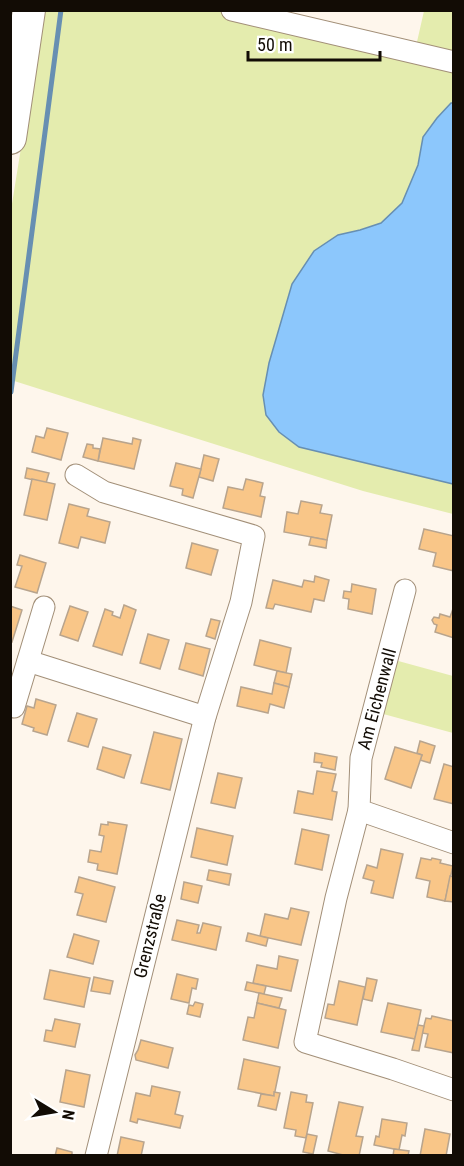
<svg xmlns="http://www.w3.org/2000/svg" width="464" height="1166" viewBox="0 0 464 1166" font-family="'Roboto Condensed',sans-serif">
<style>
.green{fill:#e4ecae}
.water{fill:#8cc7fc;stroke:#678fb2;stroke-width:1.5}
.lines{fill:none;stroke-linecap:round;stroke-linejoin:round}
.stream{stroke:#678fb2;stroke-width:5}
.building{fill:#f9c688;stroke:#b8a48d;stroke-width:1.5}
.minor-casing{stroke:#a28f78;stroke-width:23}
.highway-casing{stroke:#a28f78;stroke-width:34}
.minor{stroke:#fff;stroke-width:21}
.highway{stroke:#fff;stroke-width:32}
.labels{text-anchor:middle;stroke-width:4.5;stroke-linejoin:round;paint-order:stroke}
.street-label{font-size:18px;fill:#120c05;stroke:#fff}
</style>
<rect width="100%" height="100%" fill="#fef6ec"/>
<g class="green">
<polygon points="43,11 219,11 414,55 424,11 453,11 453,103 451,103 423,137 418,165 402,203 381,223 360,230 263,395 266,415 279,432 299,447 453,484 453,514 363,491 11,380 11,210"/>
<polygon points="391,659 453,676 453,733 376,712"/>
</g>
<polygon class="water" points="451,103 454,103 453,484 299,447 279,432 266,415 263,395 269,363 292,284 314,251 338,235 360,230 381,223 402,203 418,165 423,137 437,118"/>
<g class="lines">
<polyline class="stream" points="11,392 61,10"/>
</g>
<g class="building">
<polygon points="47,428 68,433 61,460 32,452 36,436 44,438"/>
<polygon points="103,438 132,444 133,438 141,440 134,469 98,461"/>
<polygon points="87,444 93,445 93,448 100,449 98,461 83,457"/>
<polygon points="204,455 219,459 213,481 199,477"/>
<polygon points="176,463 201,469 193,498 182,495 183,489 170,486"/>
<polygon points="27,468 49,473 46,483 25,478"/>
<polygon points="32,479 55,484 47,520 24,515"/>
<polygon points="246,479 263,483 260,496 265,497 261,517 223,508 228,487 243,490"/>
<polygon points="301,501 322,505 320,513 332,515 327,540 284,532 287,512 298,514"/>
<polygon points="69,504 89,509 87,516 110,522 105,543 81,537 78,548 59,543"/>
<polygon points="424,529 454,536 454,571 433,566 436,553 419,549"/>
<polygon points="311,537 327,540 326,548 309,545"/>
<polygon points="192,543 218,550 211,575 186,568"/>
<polygon points="20,555 46,563 37,593 15,587 22,566 17,565"/>
<polygon points="315,576 329,580 324,601 314,599 311,612 275,604 273,609 266,608 273,580 302,587 304,580 314,582"/>
<polygon points="352,584 376,589 372,614 348,609 349,599 343,598 344,591 351,592"/>
<polygon points="124,605 136,610 122,655 93,646 105,609 113,612 112,615 120,618"/>
<polygon points="10,606 22,610 12,642 10,641"/>
<polygon points="70,606 88,612 78,641 60,635"/>
<polygon points="454,606 454,638 435,632 437,625 434,624 432,620 434,617 439,618 440,614 450,617"/>
<polygon points="211,619 220,621 215,639 206,636"/>
<polygon points="148,634 169,640 160,669 140,663"/>
<polygon points="260,640 291,648 286,673 254,665"/>
<polygon points="186,643 210,649 203,676 179,669"/>
<polygon points="277,671 292,674 289,687 274,683"/>
<polygon points="274,683 289,687 284,708 270,704 268,713 237,706 241,687 272,694"/>
<polygon points="36,699 56,705 47,735 33,731 34,728 22,724 27,706 34,708"/>
<polygon points="77,713 97,719 88,747 68,741"/>
<polygon points="154,732 182,739 170,790 141,783"/>
<polygon points="420,741 435,746 430,763 420,760 422,755 417,753"/>
<polygon points="103,747 131,755 124,778 97,769"/>
<polygon points="395,747 422,755 411,788 385,779"/>
<polygon points="315,753 337,757 335,770 321,767 322,763 314,762"/>
<polygon points="444,764 454,767 454,804 434,799"/>
<polygon points="317,771 336,774 332,791 337,792 332,820 294,813 298,791 313,794"/>
<polygon points="218,773 242,778 235,808 211,803"/>
<polygon points="108,822 127,825 117,874 97,870 98,864 88,862 90,850 101,852 104,836 99,835 101,824 108,825"/>
<polygon points="197,828 233,836 227,865 191,857"/>
<polygon points="302,829 329,835 322,870 295,864"/>
<polygon points="381,849 403,854 393,898 371,893 374,881 363,878 367,865 377,868"/>
<polygon points="421,858 431,860 432,858 441,860 440,863 453,866 445,901 427,897 430,881 416,878"/>
<polygon points="209,870 231,874 229,885 207,880"/>
<polygon points="450,876 454,877 454,902 445,901"/>
<polygon points="79,877 115,887 106,922 77,915 83,894 75,892"/>
<polygon points="184,882 202,886 198,903 181,899"/>
<polygon points="291,908 309,912 301,945 260,936 265,914 288,919"/>
<polygon points="177,920 199,925 197,933 200,933 203,923 221,927 216,950 172,940"/>
<polygon points="248,933 268,938 266,946 246,941"/>
<polygon points="74,934 99,941 93,964 67,957"/>
<polygon points="279,956 298,960 291,991 253,983 257,965 277,969"/>
<polygon points="50,970 90,978 84,1007 44,999"/>
<polygon points="177,974 198,979 196,989 192,988 189,1003 171,999"/>
<polygon points="94,977 113,981 110,994 91,991"/>
<polygon points="367,978 377,980 372,1001 363,999"/>
<polygon points="339,981 365,987 357,1025 325,1018 328,1004 334,1005"/>
<polygon points="247,982 266,986 264,994 245,990"/>
<polygon points="259,993 282,998 279,1008 257,1003"/>
<polygon points="195,1002 203,1004 200,1017 187,1014 189,1005 193,1006"/>
<polygon points="257,1003 286,1010 278,1048 243,1040 248,1017 254,1018"/>
<polygon points="388,1003 421,1010 415,1039 381,1032"/>
<polygon points="432,1016 454,1021 454,1053 425,1047 428,1034 422,1033 426,1018 431,1019"/>
<polygon points="55,1019 80,1024 75,1047 44,1041 46,1030 52,1031"/>
<polygon points="418,1025 424,1026 419,1051 412,1050"/>
<polygon points="141,1040 173,1048 168,1068 136,1060 135,1055 138,1050"/>
<polygon points="244,1059 280,1067 274,1096 238,1089"/>
<polygon points="66,1070 90,1075 84,1107 60,1102"/>
<polygon points="152,1086 180,1092 175,1114 183,1116 180,1128 138,1119 137,1123 130,1121 136,1093 150,1096"/>
<polygon points="274,1092 280,1093 276,1110 258,1106 261,1094 274,1096"/>
<polygon points="291,1092 307,1095 306,1102 313,1103 306,1138 295,1136 296,1130 284,1128"/>
<polygon points="339,1102 363,1107 356,1136 363,1137 359,1156 347,1156 328,1151"/>
<polygon points="382,1119 407,1123 405,1136 402,1135 399,1150 374,1145 376,1136 379,1137"/>
<polygon points="425,1129 450,1134 446,1156 420,1156"/>
<polygon points="307,1134 317,1136 313,1154 303,1152"/>
<polygon points="121,1137 144,1142 141,1156 117,1156"/>
<polygon points="57,1148 72,1152 72,1156 55,1156"/>
<polygon points="394,1149 409,1151 408,1156 393,1156"/>
</g>
<g class="lines">
<defs>
<g id="minor">
<polyline points="232,10 454,62"/>
<polyline points="76,475 104,492 254,536 241,602 205,717 96,1156"/>
<polyline points="405,590 361,758 359,810 454,843"/>
<polyline points="28,661 205,717"/>
<polyline points="14,707 44,607"/>
<polyline points="359,810 336,898 305,1042 393,1069 454,1090"/>
</g>
<polyline id="highway" points="10,138 29,10"/>
</defs>
<use href="#minor" class="minor-casing"/>
<use href="#highway" class="highway-casing"/>
<use href="#minor" class="minor"/>
<use href="#highway" class="highway"/>
</g>
<g class="labels">
<g class="street-label">
<text transform="translate(377 699) rotate(-75)" y="6">Am Eichenwall</text>
<text transform="translate(150 936) rotate(-76)" y="6">Grenzstraße</text>
</g>
</g>
<rect width="464" height="1166" fill="none" stroke="#120c05" stroke-width="24"/>
<g transform="translate(54 1112) rotate(101)" stroke="#ffffff" stroke-width="4.5" paint-order="stroke">
<path d="M0-4.5L10 22L0 15L-10 22Z" fill="#120c05"/>
<text y="-9" font-size="16" font-weight="bold" text-anchor="middle" fill="#120c05">N</text>
</g>
<path d="M248 51v9h132v-9" fill="none" stroke="#120c05" stroke-width="3"/>
<text x="257" y="51" font-size="18" fill="#120c05" stroke="#ffffff" stroke-width="4.5" paint-order="stroke">50 m</text>
</svg>
